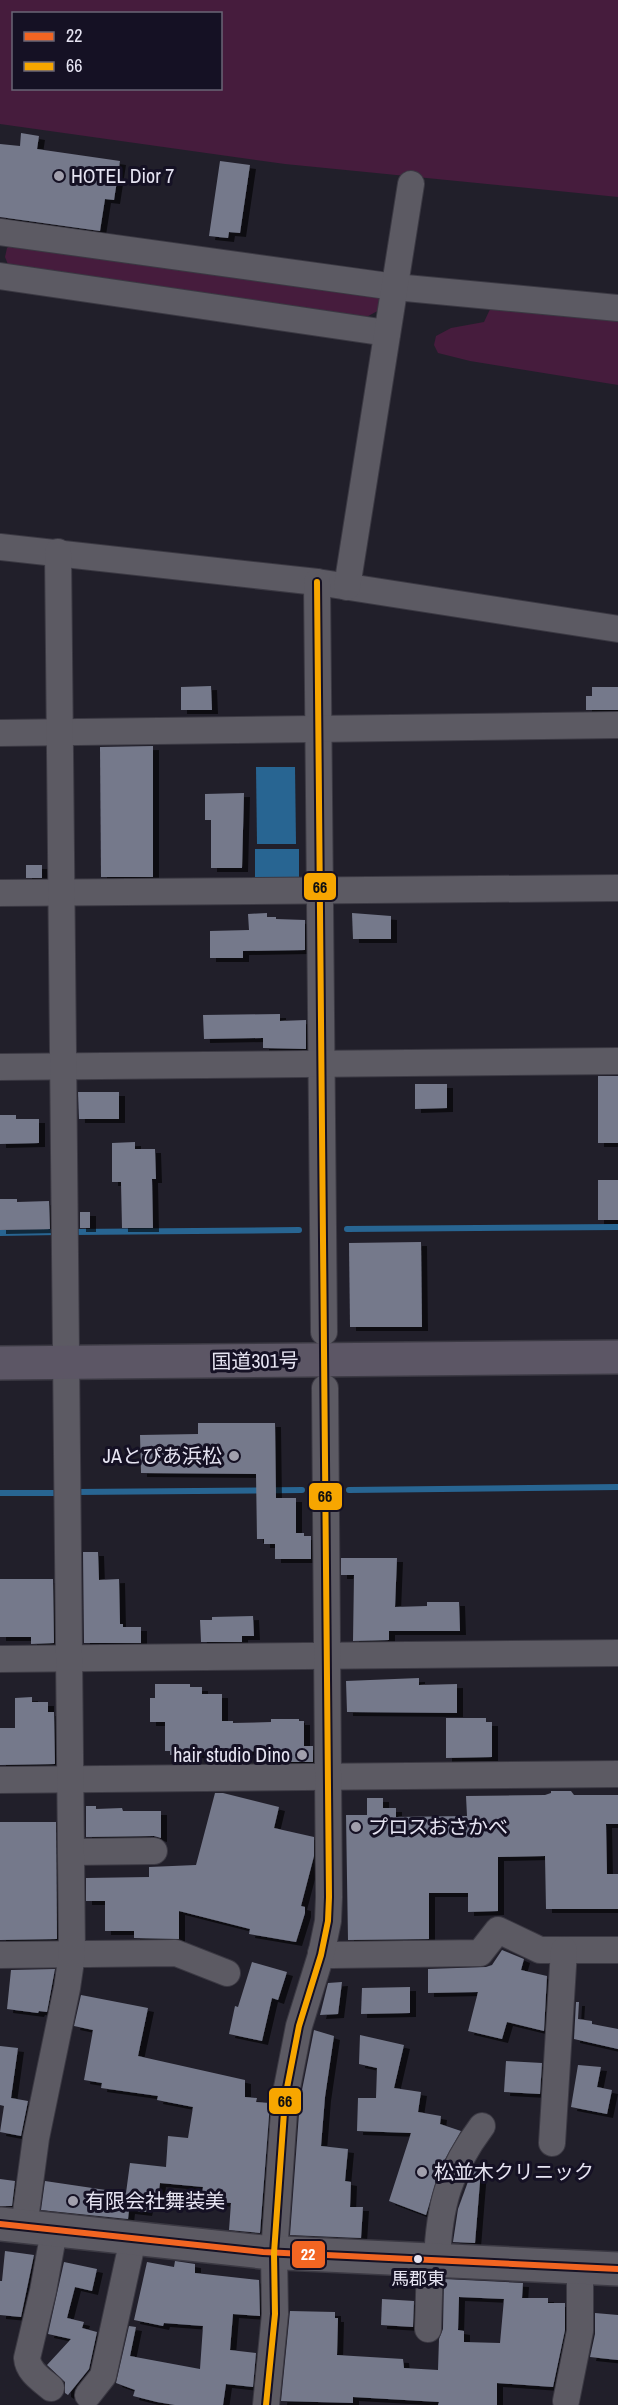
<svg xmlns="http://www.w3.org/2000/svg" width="618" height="2405" viewBox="0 0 618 2405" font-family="'Archivo Narrow','Noto Sans JP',sans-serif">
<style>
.green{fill:#461c3d;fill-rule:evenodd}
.water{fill:#286592}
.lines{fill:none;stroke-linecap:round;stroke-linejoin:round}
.stream{stroke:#286592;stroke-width:6}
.building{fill:#75798b;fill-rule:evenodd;filter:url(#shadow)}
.street-casing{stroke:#3b3943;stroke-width:28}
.secondary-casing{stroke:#3b3943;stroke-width:36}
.highway-casing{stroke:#3b3943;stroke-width:36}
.street{stroke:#5c5a63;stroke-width:26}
.secondary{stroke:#5c5a63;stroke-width:33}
.highway{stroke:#5c5665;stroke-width:33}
.bus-1-casing{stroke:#151124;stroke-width:10}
.bus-2-casing{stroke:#151124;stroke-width:10}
.bus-1{stroke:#f26522;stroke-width:6}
.bus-2{stroke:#f7a600;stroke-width:6}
.poi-dot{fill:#a19fac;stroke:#151124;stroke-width:2}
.bus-dot{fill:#e6e4f2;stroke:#151124;stroke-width:2}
.labels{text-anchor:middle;stroke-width:6;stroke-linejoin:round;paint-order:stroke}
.bus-label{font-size:18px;fill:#e6e4f2;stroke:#151124}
.poi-label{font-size:20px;fill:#e6e4f2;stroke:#151124;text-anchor:start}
.street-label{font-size:20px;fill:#e6e4f2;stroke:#151124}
.line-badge{stroke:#151124;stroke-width:2}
.badge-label{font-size:16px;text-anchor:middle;font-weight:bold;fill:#fff}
.pale-badge-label{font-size:16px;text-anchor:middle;font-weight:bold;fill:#111}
</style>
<defs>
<filter id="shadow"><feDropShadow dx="6" dy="4" stdDeviation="0" flood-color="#0009"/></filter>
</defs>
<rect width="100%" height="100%" fill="#211f2a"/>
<g class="green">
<path d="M0 0H618V197L285 164 0 124ZM14 14H220V88H14Z"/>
<polygon points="15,242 382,294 381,309 363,319 9,267 5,257 7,248"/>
<polygon points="492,305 618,314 618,385 470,361 438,353 434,345 436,336 451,328 484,322"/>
</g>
<g class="water">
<polygon points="256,767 295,767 296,844 257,844"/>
<rect x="255" y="849" width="44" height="31"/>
</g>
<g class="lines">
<g class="stream">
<polyline points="347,1229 618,1227"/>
<polyline points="72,1232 299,1230"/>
<polyline points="0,1233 58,1232"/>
<polyline points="349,1490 618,1487"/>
<polyline points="75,1492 302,1490"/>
<polyline points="0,1493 60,1493"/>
</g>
</g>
<g class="building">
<polygon points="21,133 39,136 37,149 120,161 114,200 105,199 100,231 0,217 0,144 20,146"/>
<polygon points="220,161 250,165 240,233 229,232 228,238 209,236"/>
<polygon points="211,686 212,710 181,710 181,687"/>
<polygon points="592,687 618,687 618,710 586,710 586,696 592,696"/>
<polygon points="153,746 153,877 101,877 100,747"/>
<polygon points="244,793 242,868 211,868 211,820 205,820 205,794"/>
<rect x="26" y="865" width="16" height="13"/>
<polygon points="267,913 267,917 276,917 276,919 305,920 305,950 243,951 243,958 210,958 210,931 249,930 248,914"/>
<polygon points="352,913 391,916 391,939 353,939"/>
<polygon points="280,1014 280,1021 306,1020 306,1049 263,1048 263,1038 204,1039 203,1015"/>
<rect x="598" y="1076" width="20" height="67"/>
<polygon points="415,1084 447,1084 447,1108 415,1109"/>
<polygon points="78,1092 119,1092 119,1119 79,1119"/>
<polygon points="0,1115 16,1115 16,1119 39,1119 39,1143 0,1144"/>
<polygon points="135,1142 135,1149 155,1149 156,1179 152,1179 153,1228 122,1228 121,1182 112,1182 112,1143"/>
<rect x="598" y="1180" width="20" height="40"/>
<polygon points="0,1199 17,1199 17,1202 49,1201 50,1229 0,1230"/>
<rect x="80" y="1212" width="10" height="16"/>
<polygon points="421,1242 422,1327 350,1327 349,1243"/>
<polygon points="198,1423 275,1423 276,1498 296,1498 296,1533 304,1533 304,1536 311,1536 311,1559 275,1559 275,1544 264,1544 264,1539 257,1539 256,1474 141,1473 140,1435 198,1434"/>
<polygon points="83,1552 98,1552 99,1580 119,1579 120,1624 123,1624 123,1627 141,1627 141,1643 84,1643"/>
<polygon points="341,1558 397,1558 395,1607 427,1606 427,1602 459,1602 460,1631 389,1631 389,1640 353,1641 354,1575 341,1575"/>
<polygon points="0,1579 53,1579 54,1643 31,1644 31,1637 0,1637"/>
<polygon points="253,1616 254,1636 242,1636 242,1642 201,1642 200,1620 212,1620 212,1617"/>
<polygon points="419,1678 419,1685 457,1684 457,1713 347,1712 346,1681"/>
<polygon points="155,1684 190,1684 190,1687 202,1687 202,1694 222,1694 222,1721 233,1721 233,1723 271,1722 271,1719 299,1719 299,1721 304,1721 304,1746 313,1746 313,1762 272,1762 272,1751 202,1752 202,1754 170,1755 170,1751 165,1751 165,1722 150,1722 150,1698 155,1698"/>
<polygon points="32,1697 32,1702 48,1702 48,1712 54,1712 55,1764 0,1765 0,1728 15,1728 15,1698"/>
<polygon points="446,1718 486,1718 486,1722 492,1722 492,1757 446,1758"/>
<polygon points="551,1791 571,1791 574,1795 618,1795 618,1824 606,1824 607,1874 618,1874 618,1909 546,1909 545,1856 498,1857 498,1911 468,1912 468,1893 429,1893 429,1939 348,1940 346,1815 367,1815 367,1798 383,1798 383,1808 396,1808 396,1817 467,1816 466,1796 545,1795 551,1793"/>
<polygon points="215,1793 223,1793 279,1807 274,1828 314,1837 314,1856 301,1906 305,1907 305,1913 296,1942 249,1934 250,1929 179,1911 179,1939 134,1938 134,1931 105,1931 105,1901 86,1901 86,1878 149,1877 149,1867 196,1865"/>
<polygon points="86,1806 96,1806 96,1809 122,1808 123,1811 161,1811 161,1838 154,1836 86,1837"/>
<polygon points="0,1822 56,1822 57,1939 0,1940"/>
<polygon points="502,1950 524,1959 521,1970 547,1976 544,2031 507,2022 502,2039 468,2031 478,1992 428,1993 428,1969 486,1967 492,1965"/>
<polygon points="252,1962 287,1972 278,2000 272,1998 262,2041 229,2034 235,2006 238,2007"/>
<polygon points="55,1969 47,2012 39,2011 38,2013 7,2009 11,1970"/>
<polygon points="342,1982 338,2014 320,2015 328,1983"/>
<polygon points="410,1987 410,2013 361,2014 362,1988"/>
<polygon points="81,1995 148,2008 138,2056 245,2080 245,2097 257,2098 256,2102 270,2103 260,2233 229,2230 231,2203 201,2201 203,2187 160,2183 157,2205 148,2204 146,2212 129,2210 128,2219 41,2210 45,2181 126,2193 130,2163 166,2167 168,2136 188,2138 193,2107 157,2100 158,2096 101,2088 102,2083 84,2080 93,2030 74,2026"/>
<polygon points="576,2002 579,2002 578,2019 592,2021 592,2024 618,2029 618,2049 574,2039"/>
<polygon points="314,2030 334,2036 325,2097 321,2146 348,2149 345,2181 351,2182 350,2207 363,2207 361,2238 290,2235 300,2100"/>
<polygon points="360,2035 404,2045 394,2088 421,2092 418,2112 441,2116 440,2124 461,2131 440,2168 426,2215 389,2201 411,2133 357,2131 358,2098 376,2098 377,2068 359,2064"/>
<polygon points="0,2046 18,2048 11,2098 28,2101 21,2136 0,2132 4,2106 0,2105"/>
<polygon points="506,2061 542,2063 540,2094 504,2092"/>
<polygon points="578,2065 601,2067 597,2087 612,2090 607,2114 571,2107"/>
<polygon points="473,2168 481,2169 475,2243 453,2242 458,2209"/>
<polygon points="0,2179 15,2181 12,2206 0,2206"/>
<polygon points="5,2251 34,2255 21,2317 0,2315 0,2281 2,2281"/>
<polygon points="175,2261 195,2264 195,2273 259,2280 260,2316 233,2314 230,2350 256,2353 253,2387 226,2384 223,2405 175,2405 157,2402 133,2396 135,2390 116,2383 129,2326 136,2327 130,2356 200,2369 203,2326 164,2323 163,2326 134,2320 147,2262 174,2267"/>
<polygon points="64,2262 97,2269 92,2291 75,2287 67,2318 84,2322 82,2328 97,2332 89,2369 68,2395 65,2393 65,2382 47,2365 71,2339 48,2334"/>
<path d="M444 2279 523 2283 522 2298H548V2303H565V2330L553 2387 497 2383V2405H438L439 2402 353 2397V2403L281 2401 290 2311 335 2312V2318H338L337 2355 403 2359 404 2368 438 2370 439 2339 443 2329ZM459 2297 504 2299 500 2343 464 2342V2331L458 2330Z"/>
<polygon points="382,2299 414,2301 413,2327 381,2325"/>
<polygon points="595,2313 618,2315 618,2360 590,2357 595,2334"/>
</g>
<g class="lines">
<defs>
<g id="street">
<polyline points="0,232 395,287 618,308"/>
<polyline points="0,276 387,333"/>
<polyline points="0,547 317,582 618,629"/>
<polyline points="317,582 324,1332"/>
<polyline points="347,587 411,184"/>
<polyline points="0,733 618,725"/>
<polyline points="0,893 618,888"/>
<polyline points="0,1067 618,1061"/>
<polyline points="0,1659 618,1653"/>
<polyline points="0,1780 618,1774"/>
<polyline points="71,1852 154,1851"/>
<polyline points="321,1953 332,1955 480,1953 498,1930 540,1950 618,1950"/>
<polyline points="0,1955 176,1953 227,1973"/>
<polyline points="552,2143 564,1950"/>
<polyline points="24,2227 36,2138 67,1988 72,1954 58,552"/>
<path d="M437 2261C439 2206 449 2170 482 2126"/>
<polyline points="428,2329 430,2261"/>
<path d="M51 2388C42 2380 28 2372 27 2358L43 2291 54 2231"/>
<polyline points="88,2395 103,2376 133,2239"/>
<polyline points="566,2401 580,2331 580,2268"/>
<polyline points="266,2405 275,2314 274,2253 285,2098 299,2026 321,1955 328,1921 329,1897 325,1388"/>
</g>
<polyline id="secondary" points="0,2224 263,2252 618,2269"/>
<polyline id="highway" points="0,1363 618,1357"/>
</defs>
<use href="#street" class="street-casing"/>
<use href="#secondary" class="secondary-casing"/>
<use href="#highway" class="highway-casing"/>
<use href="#street" class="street"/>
<use href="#secondary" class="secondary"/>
<use href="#highway" class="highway"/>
<defs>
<polyline id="bus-1" points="0,2224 263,2252 618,2269"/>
<polyline id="bus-2" points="266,2405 275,2314 274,2253 285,2098 299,2026 321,1955 328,1921 329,1897 317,582"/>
</defs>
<use href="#bus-1" class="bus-1-casing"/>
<use href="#bus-2" class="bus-2-casing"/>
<use href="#bus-1" class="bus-1"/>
<use href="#bus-2" class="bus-2"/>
</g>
<g class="poi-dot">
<circle cx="59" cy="176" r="6"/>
<circle cx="234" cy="1456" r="6"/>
<circle cx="302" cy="1755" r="6"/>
<circle cx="356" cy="1827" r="6"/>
<circle cx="422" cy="2172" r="6"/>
<circle cx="73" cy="2201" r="6"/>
</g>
<circle class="bus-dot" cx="418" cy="2259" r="5"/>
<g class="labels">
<g class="bus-label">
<text x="418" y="2285">馬郡東</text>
</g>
<g class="poi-label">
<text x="71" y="183">HOTEL Dior 7</text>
<text x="222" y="1463" text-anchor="end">JAとぴあ浜松</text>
<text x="290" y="1762" text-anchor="end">hair studio Dino</text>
<text x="368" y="1834">プロスおさかべ</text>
<text x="434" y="2179">松並木クリニック</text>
<text x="85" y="2208">有限会社舞装美</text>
</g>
<g class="street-label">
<text transform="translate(255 1361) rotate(-1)" y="7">国道301号</text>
</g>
</g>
<g class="line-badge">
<rect x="303" y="872" width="34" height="29" rx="6" fill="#f7a600"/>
<rect x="308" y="1482" width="35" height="29" rx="6" fill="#f7a600"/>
<rect x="268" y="2087" width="34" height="28" rx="6" fill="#f7a600"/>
<rect x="291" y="2240" width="35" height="29" rx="6" fill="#f26522"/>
</g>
<g class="badge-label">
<text x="308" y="2260">22</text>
</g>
<g class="pale-badge-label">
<text x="320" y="893">66</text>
<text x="325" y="1502">66</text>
<text x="285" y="2107">66</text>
</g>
<rect x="12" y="12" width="210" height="78" fill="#151124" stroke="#696576" stroke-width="1.5"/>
<rect x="24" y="32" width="30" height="9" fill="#f26522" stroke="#696576" stroke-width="1.5"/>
<text x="66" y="42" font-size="18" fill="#e6e4f2">22</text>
<rect x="24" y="62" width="30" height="9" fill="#f7a600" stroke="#696576" stroke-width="1.5"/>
<text x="66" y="72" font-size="18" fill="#e6e4f2">66</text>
</svg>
